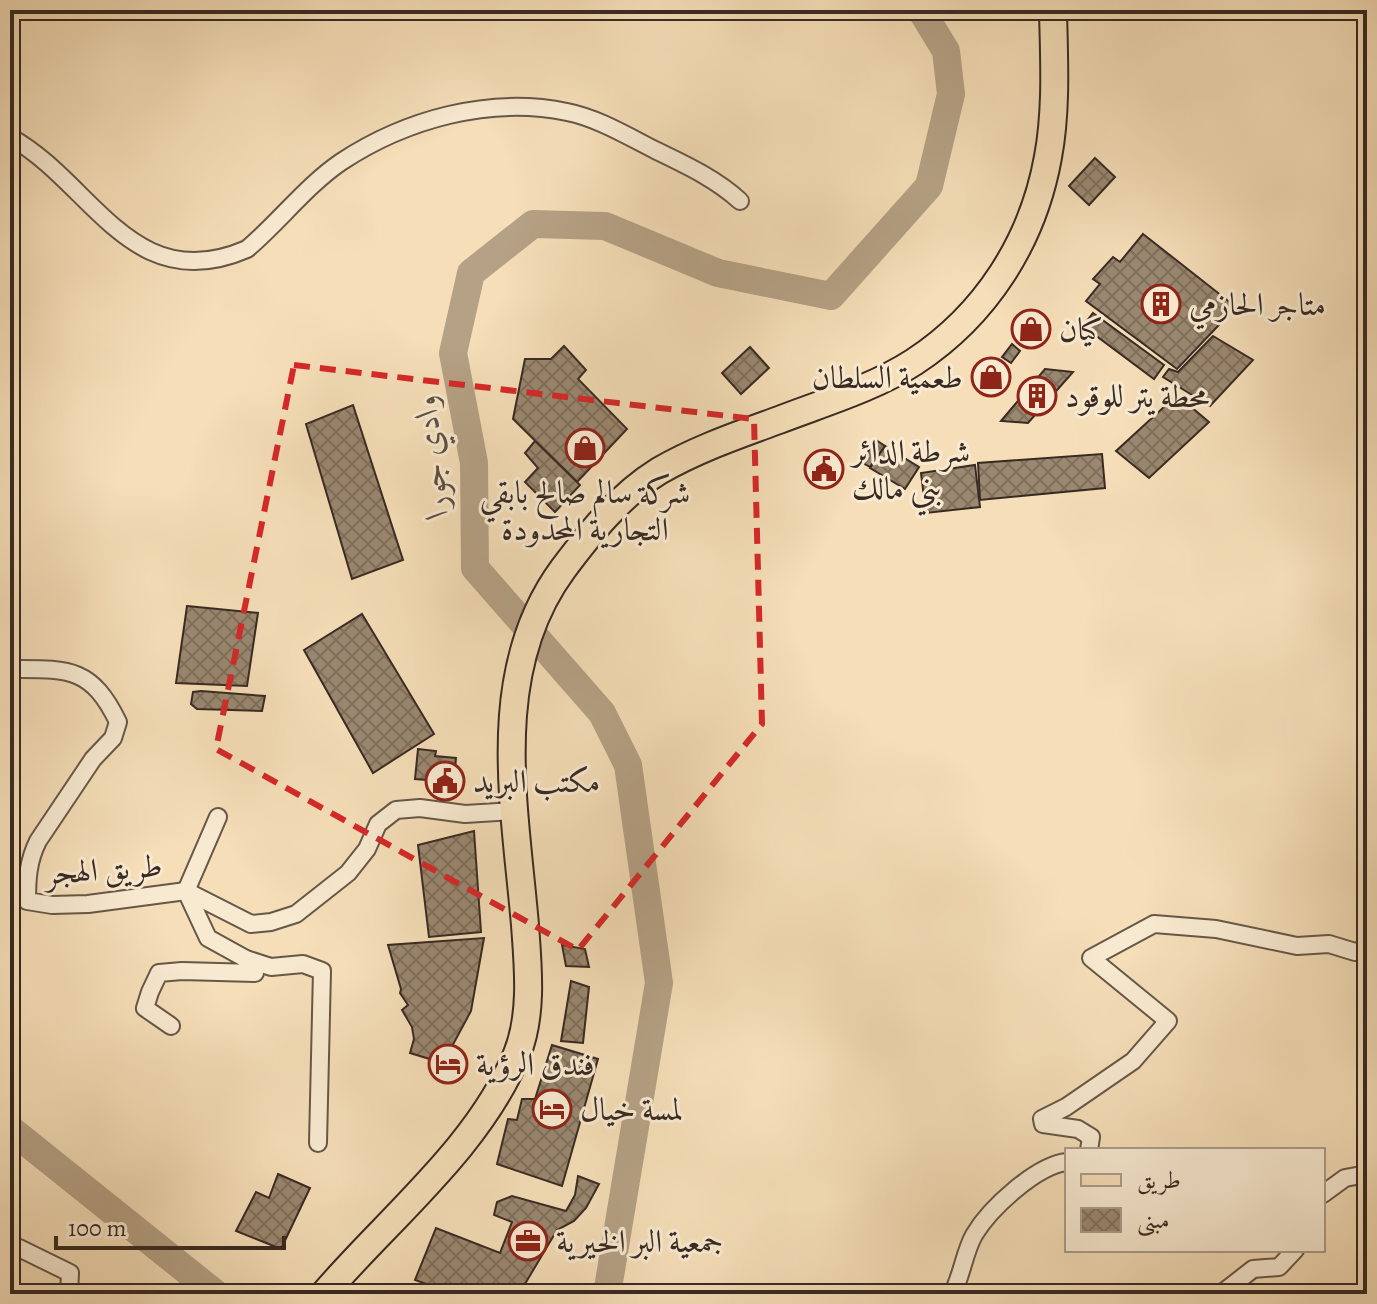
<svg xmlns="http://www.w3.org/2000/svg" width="1377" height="1304" viewBox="0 0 1377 1304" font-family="Alegreya,Amiri,serif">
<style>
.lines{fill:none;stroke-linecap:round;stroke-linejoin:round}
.river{stroke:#b5a185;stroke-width:28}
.building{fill:url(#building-cross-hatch);stroke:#382a23;stroke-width:2}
.street-casing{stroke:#675748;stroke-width:20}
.primary-casing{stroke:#382a23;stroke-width:30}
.street{stroke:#f8ead1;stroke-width:16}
.primary{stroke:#f5deb8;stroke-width:26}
.marked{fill:none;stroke:#d62828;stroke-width:6;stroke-dasharray:16 10;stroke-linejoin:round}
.labels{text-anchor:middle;stroke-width:6;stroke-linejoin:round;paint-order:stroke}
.poi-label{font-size:32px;fill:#382a23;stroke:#f8ead1;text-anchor:start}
.street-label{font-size:32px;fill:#382a23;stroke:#f8ead1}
.water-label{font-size:34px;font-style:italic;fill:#5e4e40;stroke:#f8ead1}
</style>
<defs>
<pattern id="building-cross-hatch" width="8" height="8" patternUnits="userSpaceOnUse" patternTransform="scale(2)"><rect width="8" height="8" fill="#9a8870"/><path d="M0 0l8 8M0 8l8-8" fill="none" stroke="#7f6f5c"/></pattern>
</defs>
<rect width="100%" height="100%" fill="#f5deb8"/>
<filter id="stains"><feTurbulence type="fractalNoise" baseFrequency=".0025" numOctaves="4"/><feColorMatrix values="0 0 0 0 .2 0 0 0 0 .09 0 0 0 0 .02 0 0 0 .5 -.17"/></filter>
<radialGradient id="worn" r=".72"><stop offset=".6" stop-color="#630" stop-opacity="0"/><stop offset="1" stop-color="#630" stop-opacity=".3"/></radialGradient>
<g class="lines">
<g class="river">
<polyline points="10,1129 216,1294"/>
<polyline points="607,1294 659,983 628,765 602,713 475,568 474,463 453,353 471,273 533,224 605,226 718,273 831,296 929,186 951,94 946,51 921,10"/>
</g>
</g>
<g class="building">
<polygon points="1095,158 1115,177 1089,205 1069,186"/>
<polygon points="1143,234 1236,307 1177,369 1086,301 1100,284 1093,279 1113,257 1120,262"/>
<polygon points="1093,313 1164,365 1154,379 1083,326"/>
<polygon points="1033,316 1042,324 1028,342 1019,334"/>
<polygon points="1213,336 1253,360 1210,406 1163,377 1169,369 1178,372"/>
<polygon points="1012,344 1020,351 1011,363 1002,357"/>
<polygon points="564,346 586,370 578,379 627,429 577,482 513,419 525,359 551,359"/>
<polygon points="750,347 769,368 741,394 722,373"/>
<polygon points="992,367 1001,375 990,387 981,380"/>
<polygon points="1045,369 1073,372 1028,423 1001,421"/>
<polygon points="1177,395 1209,422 1149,478 1116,451"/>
<polygon points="353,405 403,560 352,579 306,424"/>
<polygon points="876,440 885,446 870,467 861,462"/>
<polygon points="535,441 580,485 555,512 525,482 538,468 525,453"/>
<polygon points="885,446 919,467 905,489 870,468"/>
<polygon points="1102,454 1105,488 980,500 978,463"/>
<polygon points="975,465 980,507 926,513 921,473"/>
<polygon points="187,606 258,613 247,686 176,683"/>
<polygon points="362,614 434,734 373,773 304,650"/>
<polygon points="201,691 265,696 262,711 197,709 191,704 193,692"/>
<polygon points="418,749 436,751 435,756 456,758 454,782 415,779"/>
<polygon points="474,831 481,932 429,937 418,845"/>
<polygon points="484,938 471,1011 443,1063 410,1053 414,1039 412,1027 402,1010 408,1005 400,993 401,989 388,945"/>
<polygon points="562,945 585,949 589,967 566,966"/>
<polygon points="571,981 589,987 583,1043 561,1041"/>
<polygon points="552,1045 598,1059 562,1186 497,1164 508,1119 517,1120 522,1099 535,1099"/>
<polygon points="278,1174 310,1188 281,1249 236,1231 256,1192 269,1198"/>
<polygon points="578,1176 599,1184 586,1208 574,1221 557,1230 519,1294 454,1294 415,1280 436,1228 500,1253 512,1222 494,1215 497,1202 512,1196 566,1211 575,1195"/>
</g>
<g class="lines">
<defs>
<g id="street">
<path d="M10 137C92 182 132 299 247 249 279 222 306 186 341 162 406 119 490 96 567 112 598 118 629 137 657 151 686 165 716 179 740 201"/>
<path d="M10 669C67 669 91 666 118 722L113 738 93 759 38 841C28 861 27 879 27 901L52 905 88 904 186 891 251 924 271 922 296 914 348 873 367 849 378 824 396 810 420 808 465 814 516 811"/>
<polyline points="246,959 271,967 303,964 322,971 318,1143"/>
<polyline points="171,1026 145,1008 150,992 159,973 182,971 255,973 246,959 208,938 186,891 218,817"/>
<polyline points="1089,1150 1091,1137 1078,1129 1043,1124 1042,1119 1066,1107 1133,1061 1168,1021 1091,958 1154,924 1216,929 1297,946 1329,944 1355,952 1367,948"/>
<polyline points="1323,1194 1345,1178 1367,1174"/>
<polyline points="10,1248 19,1248 70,1273 69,1294"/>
<path d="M952 1294C962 1276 964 1253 974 1235 990 1208 1037 1165 1067 1162"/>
<polyline points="1221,1294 1253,1269 1279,1267 1295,1250"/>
</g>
<path id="primary" d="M324 1294C388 1219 479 1147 517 1054 533 1014 528 966 525 925 515 807 487 672 563 569 590 533 620 495 659 471 697 449 738 435 779 420 823 403 874 388 914 362 986 315 1033 241 1048 157 1057 109 1054 58 1053 10"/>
</defs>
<use href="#street" class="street-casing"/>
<use href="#primary" class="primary-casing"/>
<use href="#street" class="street"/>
<use href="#primary" class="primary"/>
</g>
<path class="marked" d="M294 365 754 419 762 724 578 950 216 749Z"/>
<defs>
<symbol id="building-ring" viewBox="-11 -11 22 22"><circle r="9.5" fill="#f8ead1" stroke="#8f2418" stroke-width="1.5"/><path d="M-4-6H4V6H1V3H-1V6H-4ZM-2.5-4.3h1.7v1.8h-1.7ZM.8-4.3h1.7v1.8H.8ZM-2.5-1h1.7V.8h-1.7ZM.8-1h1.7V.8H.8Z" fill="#8f2418"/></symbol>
<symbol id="shop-ring" viewBox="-11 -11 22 22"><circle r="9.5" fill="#f8ead1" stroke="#8f2418" stroke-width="1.5"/><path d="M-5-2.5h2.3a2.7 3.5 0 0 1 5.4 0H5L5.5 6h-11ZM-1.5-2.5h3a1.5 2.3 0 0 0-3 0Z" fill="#8f2418"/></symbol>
<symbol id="civic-ring" viewBox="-11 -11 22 22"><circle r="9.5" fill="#f8ead1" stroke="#8f2418" stroke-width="1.5"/><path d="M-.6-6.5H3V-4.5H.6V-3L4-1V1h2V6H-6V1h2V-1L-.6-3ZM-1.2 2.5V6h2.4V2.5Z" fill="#8f2418"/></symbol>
<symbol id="hotel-ring" viewBox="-11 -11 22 22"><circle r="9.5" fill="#f8ead1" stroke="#8f2418" stroke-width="1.5"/><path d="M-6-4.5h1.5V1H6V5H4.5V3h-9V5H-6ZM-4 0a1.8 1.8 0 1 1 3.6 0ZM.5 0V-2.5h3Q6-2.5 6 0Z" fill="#8f2418"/></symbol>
<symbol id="office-ring" viewBox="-11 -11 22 22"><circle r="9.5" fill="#f8ead1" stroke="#8f2418" stroke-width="1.5"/><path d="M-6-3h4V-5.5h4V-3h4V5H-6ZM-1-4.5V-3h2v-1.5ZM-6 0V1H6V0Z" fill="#8f2418"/></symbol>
</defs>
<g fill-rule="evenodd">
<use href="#building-ring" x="1139" y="282" width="44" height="44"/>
<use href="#shop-ring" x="1009" y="307" width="44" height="44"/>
<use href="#shop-ring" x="969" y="355" width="44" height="44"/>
<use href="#building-ring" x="1015" y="374" width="44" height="44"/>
<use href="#shop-ring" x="563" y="426" width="44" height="44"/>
<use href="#civic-ring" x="802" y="447" width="44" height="44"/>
<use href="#civic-ring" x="423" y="759" width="44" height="44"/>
<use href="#hotel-ring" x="426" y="1042" width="44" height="44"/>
<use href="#hotel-ring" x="530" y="1087" width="44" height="44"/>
<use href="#office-ring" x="506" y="1219" width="44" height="44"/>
</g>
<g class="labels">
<g class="poi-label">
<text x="1189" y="315">متاجر الحازمي</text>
<text x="1059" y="340">كيان</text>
<text x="963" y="388" text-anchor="end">طعمية السلطان</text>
<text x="1065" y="407">محطة يتر للوقود</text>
<text x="852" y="462">شرطة الدائر<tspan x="852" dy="37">بني مالك</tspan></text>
<text x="585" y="503" text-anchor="middle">شركة سالم صالح بابقي<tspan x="585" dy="37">التجارية المحدودة</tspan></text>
<text x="473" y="792">مكتب البريد</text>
<text x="476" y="1075">فندق الرؤية</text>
<text x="580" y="1120">لمسة خيال</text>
<text x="556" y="1252">جمعية البر الخيرية</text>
</g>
<g class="street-label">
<text transform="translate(104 869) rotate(-4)" y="11">طريق الهجر</text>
</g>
<g class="water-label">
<text transform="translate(430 456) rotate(-96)" y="12">وادي جورا</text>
</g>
</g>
<rect width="1377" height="1304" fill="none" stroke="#f5deb8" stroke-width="40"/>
<rect x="12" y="12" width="1353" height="1280" fill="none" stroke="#382a23" stroke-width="4"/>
<rect x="20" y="20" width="1337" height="1264" fill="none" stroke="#382a23" stroke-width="2"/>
<rect x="1065" y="1148" width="260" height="104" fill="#f8ead1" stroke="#ab9d8b" stroke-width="2"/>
<rect x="1081" y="1174" width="40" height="12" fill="#f5deb8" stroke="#ab9d8b" stroke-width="2"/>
<text x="1137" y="1188" font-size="24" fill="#382a23">طريق</text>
<rect x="1081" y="1208" width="40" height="24" fill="url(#building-cross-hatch)" stroke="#ab9d8b" stroke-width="2"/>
<text x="1137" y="1228" font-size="24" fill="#382a23">مبنى</text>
<path d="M56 1236v12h228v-12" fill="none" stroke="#382a23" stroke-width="4"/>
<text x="68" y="1236" font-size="24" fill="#382a23" stroke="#f8ead1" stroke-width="6" paint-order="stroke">100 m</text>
<rect width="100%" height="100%" filter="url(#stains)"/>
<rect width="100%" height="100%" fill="url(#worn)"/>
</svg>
